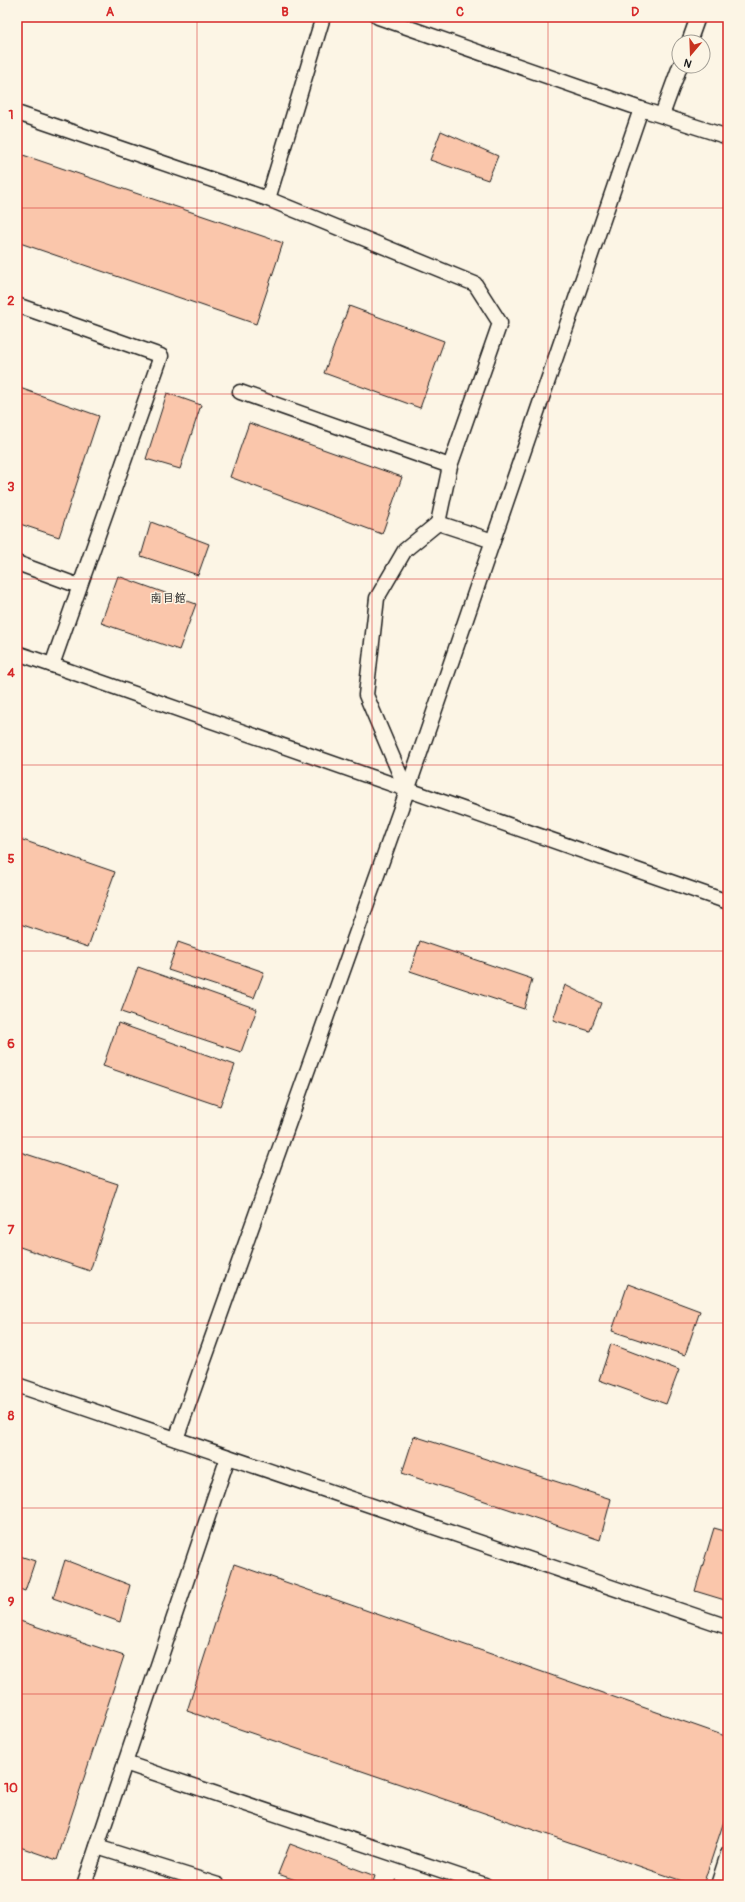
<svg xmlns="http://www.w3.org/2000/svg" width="745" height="1902" viewBox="0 0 745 1902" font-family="Pangolin,'Klee One',sans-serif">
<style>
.building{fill:#fac6ab;stroke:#1c1c1c}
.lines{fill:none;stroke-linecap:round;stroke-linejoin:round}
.lane-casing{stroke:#1c1c1c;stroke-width:17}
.lane{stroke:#fcf5e5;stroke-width:14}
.grid{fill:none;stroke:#d62828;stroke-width:1;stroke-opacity:0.55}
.labels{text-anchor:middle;stroke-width:3;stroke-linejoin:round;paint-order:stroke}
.quarter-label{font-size:12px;font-weight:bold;fill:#1c1c1c;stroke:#fcf5e5}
.neatline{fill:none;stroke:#d62828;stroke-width:1.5}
.grid-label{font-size:13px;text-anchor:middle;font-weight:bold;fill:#d62828}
</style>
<rect width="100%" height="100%" fill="#fcf5e5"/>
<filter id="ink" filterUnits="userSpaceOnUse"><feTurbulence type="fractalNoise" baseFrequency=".025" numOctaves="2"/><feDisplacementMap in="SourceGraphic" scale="8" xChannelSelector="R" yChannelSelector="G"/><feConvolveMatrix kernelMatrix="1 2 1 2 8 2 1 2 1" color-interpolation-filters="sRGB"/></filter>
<g filter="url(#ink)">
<g class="building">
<polygon points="441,131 498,156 488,180 430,160"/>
<polygon points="17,153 283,243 256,324 17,242"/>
<polygon points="349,306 444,341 420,408 324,373"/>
<polygon points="17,387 99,416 59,537 17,523"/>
<polygon points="167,393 201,405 180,469 146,459"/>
<polygon points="249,423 402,477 382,534 230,477"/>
<polygon points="151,522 209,544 198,575 141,556"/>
<polygon points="118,576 196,604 179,650 101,623"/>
<polygon points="17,838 115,872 88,947 17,923"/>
<polygon points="420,941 532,979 524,1009 410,971"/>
<polygon points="178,942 264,972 254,998 168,970"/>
<polygon points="138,967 257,1009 241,1052 121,1012"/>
<polygon points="565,985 601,1003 590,1031 553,1020"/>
<polygon points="118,1023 235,1065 220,1106 103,1066"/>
<polygon points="17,1151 118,1184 90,1271 17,1246"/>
<polygon points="628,1284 700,1311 685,1355 612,1331"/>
<polygon points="611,1344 679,1370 666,1404 599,1380"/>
<polygon points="414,1436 611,1499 600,1540 402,1473"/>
<polygon points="714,1528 728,1532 728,1601 695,1591"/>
<polygon points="17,1555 35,1561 25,1591 17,1588"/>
<polygon points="65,1560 130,1585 120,1622 53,1598"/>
<polygon points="234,1564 728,1737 728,1809 703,1885 694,1885 187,1711"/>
<polygon points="17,1620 124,1656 57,1860 17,1846"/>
<polygon points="290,1844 375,1876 372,1885 310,1885 278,1874"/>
<polygon points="395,1880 408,1885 394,1885"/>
</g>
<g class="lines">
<defs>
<g id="lane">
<polyline points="323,17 268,199 475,284 500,323 450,466"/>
<polyline points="378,17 641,109 728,137"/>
<polyline points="689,42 698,17"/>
<polyline points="17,113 268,199"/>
<polyline points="662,115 680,66"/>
<polyline points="17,305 161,356 52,665 728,902"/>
<polyline points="240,392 450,466 438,523"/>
<polyline points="17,563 79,586"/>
<polyline points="17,653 52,665"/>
<polyline points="407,791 366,695 377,598 405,550 438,523 493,541"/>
<polyline points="17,1385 728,1627"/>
<polyline points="176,1439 407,791 641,109"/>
<polyline points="125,1763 485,1885"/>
<polyline points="97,1847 218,1885"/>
<polyline points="84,1885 228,1457"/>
<polyline points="718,1885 728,1854"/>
</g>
</defs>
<use href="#lane" class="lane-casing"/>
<use href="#lane" class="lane"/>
</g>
</g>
<path class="grid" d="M197 17V1885M372 17V1885M548 17V1885M17 208H728M17 394H728M17 579H728M17 765H728M17 951H728M17 1137H728M17 1323H728M17 1508H728M17 1694H728"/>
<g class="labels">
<g class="quarter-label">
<text x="168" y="602">南目館</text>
</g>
</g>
<rect width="745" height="1902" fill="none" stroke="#fcf5e5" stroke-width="44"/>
<g transform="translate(691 54) rotate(199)"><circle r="19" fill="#fcf5e5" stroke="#a29e95"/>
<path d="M0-3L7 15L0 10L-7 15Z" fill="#c8321e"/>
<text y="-6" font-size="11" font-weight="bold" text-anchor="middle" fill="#1c1c1c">N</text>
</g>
<rect x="22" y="22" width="701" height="1858" class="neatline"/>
<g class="grid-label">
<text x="110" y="16">A</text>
<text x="285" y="16">B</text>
<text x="460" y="16">C</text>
<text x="635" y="16">D</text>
<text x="11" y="119">1</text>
<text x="11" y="305">2</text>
<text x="11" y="491">3</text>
<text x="11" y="677">4</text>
<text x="11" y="863">5</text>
<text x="11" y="1048">6</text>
<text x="11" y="1234">7</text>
<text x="11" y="1420">8</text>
<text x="11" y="1606">9</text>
<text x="11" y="1792">10</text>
</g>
</svg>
